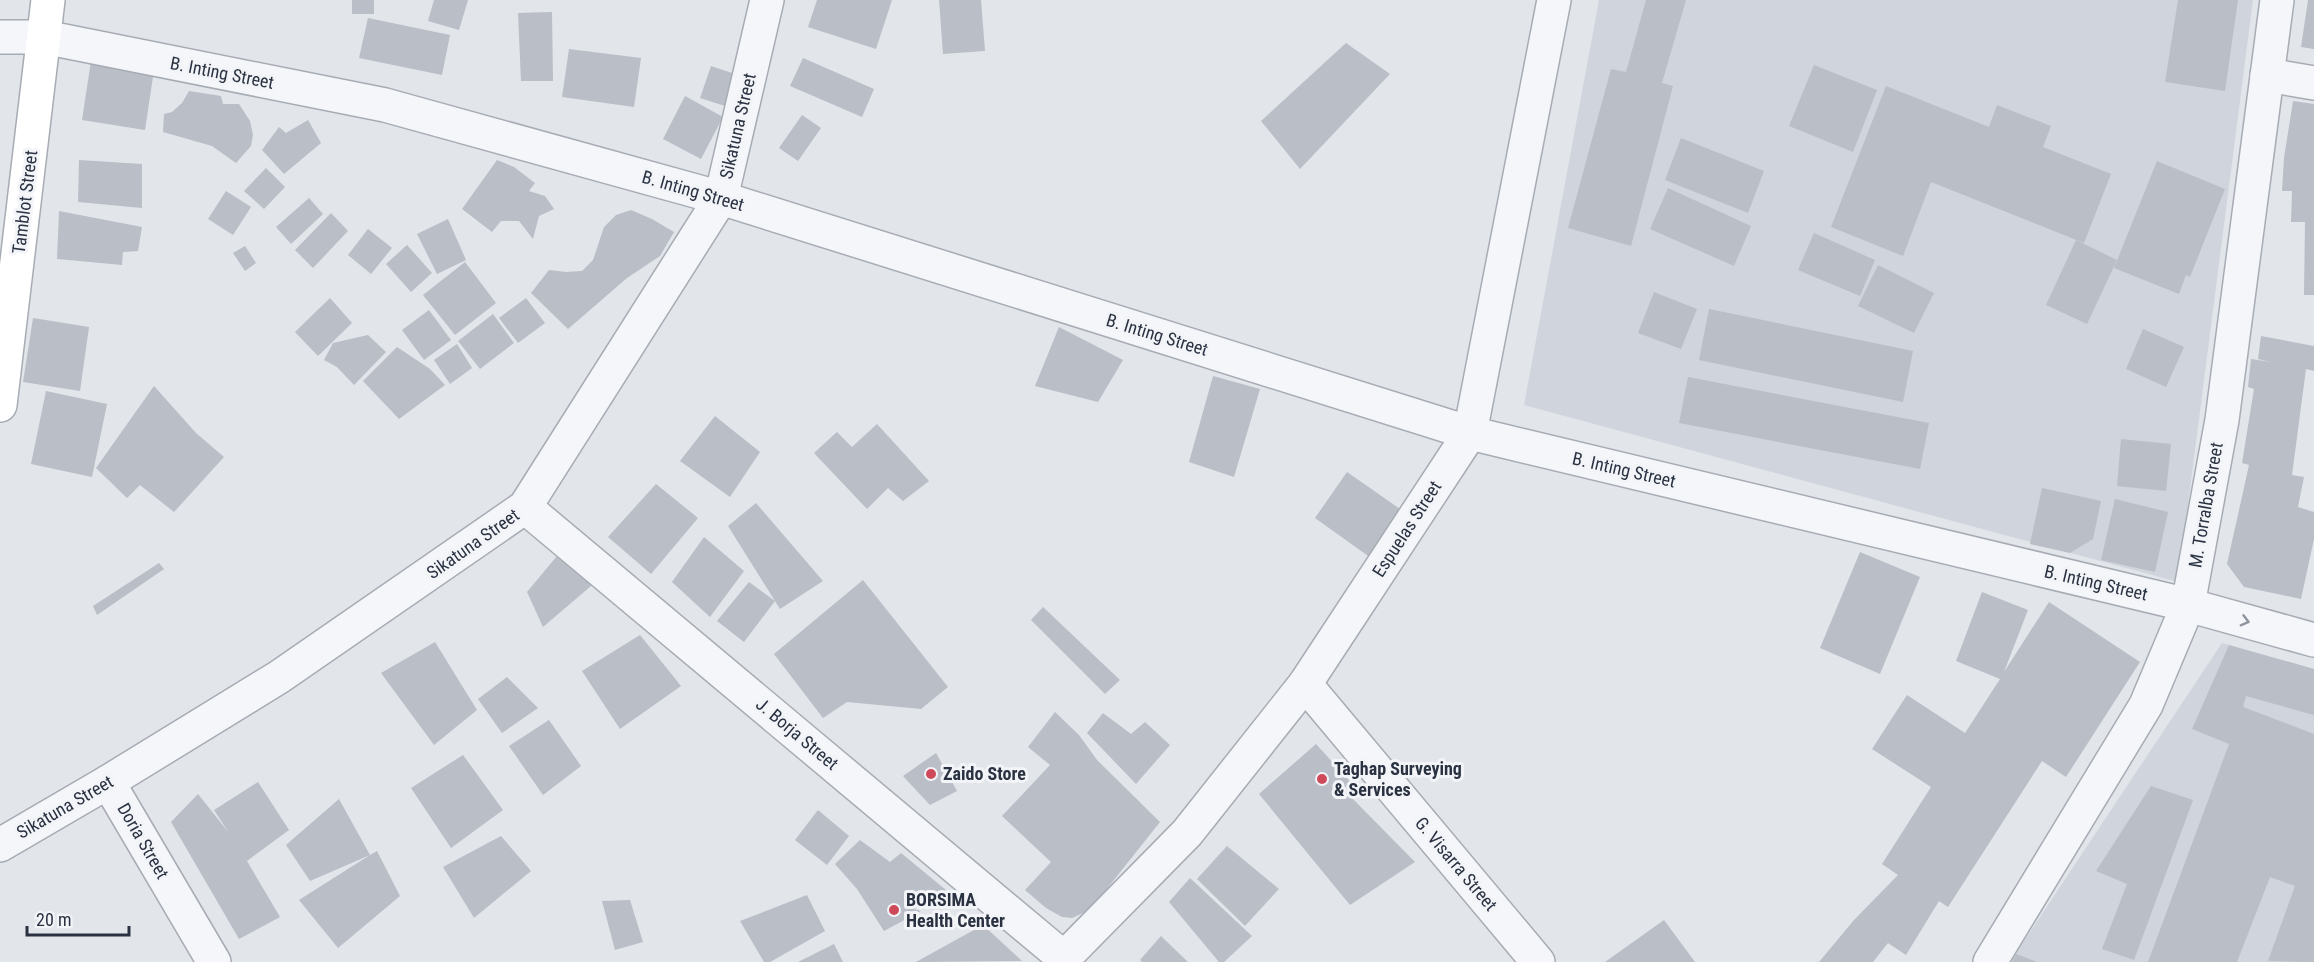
<svg xmlns="http://www.w3.org/2000/svg" width="2314" height="962" viewBox="0 0 2314 962" font-family="'Roboto Condensed',sans-serif">
<style>
.built{fill:#d0d4dc}
.building{fill:#b9bec7}
.lines{fill:none;stroke-linecap:round;stroke-linejoin:round}
.minor-casing{stroke:#a7acb4;stroke-width:36}
.tertiary-casing{stroke:#a7acb4;stroke-width:36}
.secondary-casing{stroke:#a7acb4;stroke-width:36}
.minor{stroke:#f5f6f9;stroke-width:33}
.tertiary{stroke:#f5f6f9;stroke-width:33}
.secondary{stroke:#fff;stroke-width:33}
.oneway{stroke:#90949e}
.poi-dot{fill:#ce495a;stroke:#f2f4f8;stroke-width:2}
.labels{text-anchor:middle;stroke-width:6;stroke-linejoin:round;paint-order:stroke}
.street-label{font-size:18px;fill:#2a3242;stroke:#f2f4f8}
.poi-label{font-size:18px;font-weight:bold;fill:#2a3242;stroke:#f2f4f8;text-anchor:start}
</style>
<rect width="100%" height="100%" fill="#e2e5ea"/>
<g class="built">
<polygon points="1599,0 2253,0 2178,582 1524,405"/>
<polygon points="2222,643 2314,669 2314,962 2010,962"/>
</g>
<g class="building">
<rect x="352" y="0" width="22" height="14"/>
<polygon points="434,0 468,0 459,30 428,21"/>
<polygon points="817,0 892,0 876,49 808,27"/>
<polygon points="939,0 981,0 985,51 943,54"/>
<polygon points="1646,0 1686,0 1662,83 1673,86 1631,246 1568,228 1611,69 1626,72"/>
<polygon points="2178,0 2238,0 2225,91 2165,82"/>
<polygon points="2308,0 2314,0 2314,49 2301,47"/>
<polygon points="552,12 553,81 521,81 518,13"/>
<polygon points="368,18 450,35 442,75 359,58"/>
<polygon points="1346,43 1390,74 1300,169 1261,121"/>
<polygon points="569,49 641,58 634,107 562,97"/>
<polygon points="803,58 874,89 862,117 790,86"/>
<polygon points="91,61 154,70 145,130 82,120"/>
<polygon points="1814,65 1877,90 1853,152 1789,126"/>
<polygon points="711,66 735,74 725,106 700,98"/>
<polygon points="1886,86 1989,127 1997,105 2051,126 2043,147 2111,174 2084,243 1931,182 1903,256 1831,227"/>
<polygon points="189,91 221,96 223,104 239,104 250,121 253,135 251,146 236,163 212,146 163,132 164,114 172,112 182,103"/>
<polygon points="685,96 723,117 701,159 663,139"/>
<polygon points="2293,101 2314,104 2314,295 2304,295 2305,222 2291,222 2292,191 2282,191 2284,158"/>
<polygon points="802,115 821,128 798,161 779,148"/>
<polygon points="308,120 321,143 284,174 262,150 279,127 286,133"/>
<polygon points="1681,138 1764,171 1748,213 1665,180"/>
<polygon points="79,160 142,164 142,208 78,202"/>
<polygon points="497,160 514,167 535,183 529,191 545,196 554,209 539,216 533,239 519,221 501,221 492,232 462,209"/>
<polygon points="2157,161 2225,189 2190,277 2186,275 2179,294 2114,268"/>
<polygon points="266,168 285,187 264,209 244,191"/>
<polygon points="1668,188 1751,226 1734,266 1650,229"/>
<polygon points="226,191 251,207 233,235 208,219"/>
<polygon points="309,198 323,214 291,244 276,227"/>
<polygon points="631,210 652,219 674,232 660,256 627,278 568,329 531,293 549,270 566,272 582,271 593,260 604,227 616,215"/>
<polygon points="59,211 142,227 138,251 123,252 122,265 57,259"/>
<polygon points="331,213 348,231 313,268 295,250"/>
<polygon points="448,219 466,260 437,274 417,234"/>
<polygon points="368,229 392,248 371,274 348,255"/>
<polygon points="1814,233 1875,260 1860,296 1798,270"/>
<polygon points="2076,240 2117,260 2087,324 2046,305"/>
<polygon points="407,245 432,273 411,292 386,264"/>
<polygon points="245,246 256,263 245,271 233,253"/>
<polygon points="465,262 496,303 455,335 423,295"/>
<polygon points="1878,265 1934,293 1914,333 1858,306"/>
<polygon points="1654,292 1697,309 1681,349 1638,333"/>
<polygon points="330,298 352,323 318,356 295,332"/>
<polygon points="526,298 545,323 518,343 499,318"/>
<polygon points="1709,309 1913,351 1903,402 1699,360"/>
<polygon points="429,310 451,340 424,360 402,330"/>
<polygon points="493,314 514,343 480,369 458,341"/>
<polygon points="33,318 89,327 80,391 23,382"/>
<polygon points="1059,327 1123,360 1098,402 1035,386"/>
<polygon points="2143,329 2184,347 2166,387 2126,369"/>
<polygon points="368,335 386,352 354,385 337,367 324,360 333,343"/>
<polygon points="2261,336 2314,346 2314,371 2306,369 2292,475 2304,477 2298,507 2314,512 2314,539 2301,599 2244,587 2227,564 2249,465 2242,463 2254,389 2248,387 2251,359 2271,362 2258,359"/>
<polygon points="457,344 472,368 450,384 434,360"/>
<polygon points="397,347 430,369 445,385 399,419 363,381"/>
<polygon points="1213,376 1260,389 1234,477 1189,462"/>
<polygon points="1688,377 1929,423 1920,469 1679,423"/>
<polygon points="154,386 196,433 224,457 174,512 140,485 127,498 96,468"/>
<polygon points="46,391 107,404 92,477 31,464"/>
<polygon points="715,416 760,452 730,497 680,461"/>
<polygon points="877,424 929,481 903,501 888,488 867,509 814,453 837,432 852,447"/>
<polygon points="2121,439 2171,444 2166,491 2117,486"/>
<polygon points="1347,472 1403,511 1371,558 1315,518"/>
<polygon points="656,484 698,518 651,574 608,537"/>
<polygon points="2042,488 2101,501 2093,539 2070,553 2030,544"/>
<polygon points="2115,499 2168,512 2155,572 2101,560"/>
<polygon points="756,503 823,581 780,609 775,601 744,642 717,621 749,582 775,601 728,526"/>
<polygon points="704,537 744,571 710,617 672,582"/>
<polygon points="562,550 598,580 543,627 527,592"/>
<polygon points="1860,552 1920,577 1880,674 1820,648"/>
<polygon points="159,563 164,569 97,615 93,606"/>
<polygon points="863,580 948,687 921,709 847,702 823,718 774,654"/>
<polygon points="1982,592 2028,610 2004,672 2049,602 2140,662 2066,777 2042,761 1948,907 1939,901 1906,955 1888,943 1873,962 1819,962 1854,920 1898,875 1882,864 1931,787 1872,749 1907,695 1965,733 2000,679 1956,661"/>
<polygon points="1043,607 1120,680 1105,694 1031,620"/>
<polygon points="640,635 681,686 620,729 582,671"/>
<polygon points="435,642 477,710 434,745 381,673"/>
<polygon points="2229,645 2314,669 2314,715 2246,696 2243,707 2314,734 2314,962 2268,961 2295,886 2270,877 2237,962 2148,962 2229,744 2192,729"/>
<polygon points="507,677 538,708 502,733 478,699"/>
<polygon points="1055,712 1079,735 1097,760 1160,822 1098,900 1083,913 1072,918 1062,917 1046,908 1025,890 1051,862 1002,816 1050,765 1028,747"/>
<polygon points="1103,713 1131,734 1145,722 1170,745 1136,784 1087,733"/>
<polygon points="549,720 581,766 543,795 509,746"/>
<polygon points="1316,744 1357,789 1350,796 1415,862 1350,905 1259,794"/>
<polygon points="936,753 957,791 930,805 903,776"/>
<polygon points="463,755 503,810 451,848 411,788"/>
<polygon points="258,782 289,830 247,861 280,917 239,939 171,822 198,794 229,833 214,810"/>
<polygon points="2151,786 2193,800 2134,960 2102,949 2127,884 2096,871"/>
<polygon points="339,799 370,855 377,851 400,896 338,948 299,900 370,855 310,881 286,845"/>
<polygon points="818,810 849,836 827,865 795,840"/>
<polygon points="501,836 531,871 474,918 443,867"/>
<polygon points="860,840 890,862 901,853 946,890 914,909 921,911 884,931 857,889 835,864"/>
<polygon points="1227,846 1279,889 1245,926 1197,879"/>
<polygon points="1190,878 1252,936 1224,962 1219,962 1169,902"/>
<polygon points="807,895 825,931 770,962 764,962 740,921"/>
<polygon points="630,900 643,942 615,950 602,901"/>
<polygon points="1664,920 1695,962 1605,962"/>
<polygon points="983,925 1022,961 916,962"/>
<polygon points="1161,936 1188,962 1142,962 1140,960"/>
<polygon points="834,944 843,962 798,962"/>
<polygon points="2016,954 2037,962 2012,962"/>
</g>
<g class="lines">
<defs>
<g id="minor">
<polyline points="2267,75 2314,83"/>
<polyline points="525,507 1065,959"/>
<polyline points="108,782 214,962"/>
<polyline points="0,845 108,782 279,677 525,507 721,198 767,0"/>
</g>
<g id="tertiary">
<polyline points="0,37 44,37 385,105 721,198 1470,433 2188,605 2314,640"/>
<polyline points="1305,684 1538,962"/>
<polyline points="1060,962 1187,833 1305,684 1470,433 1554,0"/>
<polyline points="1990,962 2146,705 2188,605 2222,420 2277,0"/>
</g>
<polyline id="secondary" points="0,405 48,0"/>
</defs>
<use href="#minor" class="minor-casing"/>
<use href="#tertiary" class="tertiary-casing"/>
<use href="#secondary" class="secondary-casing"/>
<use href="#minor" class="minor"/>
<use href="#tertiary" class="tertiary"/>
<use href="#secondary" class="secondary"/>
</g>
<defs><path id="oneway-chevron" d="M-2-3.5L2.5 0L-2 3.5" fill="none" stroke-width="1.6" stroke-linecap="round" stroke-linejoin="round" transform="scale(1.5)"/></defs>
<use class="oneway" href="#oneway-chevron" transform="translate(2245 621) rotate(15)"/>
<g class="poi-dot">
<circle cx="931" cy="774" r="6"/>
<circle cx="1322" cy="779" r="6"/>
<circle cx="894" cy="910" r="6"/>
</g>
<g class="labels">
<g class="street-label">
<text transform="translate(222 73) rotate(11)" y="6">B. Inting Street</text>
<text transform="translate(738 126) rotate(-77)" y="6">Sikatuna Street</text>
<text transform="translate(693 191) rotate(16)" y="6">B. Inting Street</text>
<text transform="translate(25 202) rotate(-83)" y="6">Tamblot Street</text>
<text transform="translate(1157 335) rotate(17)" y="6">B. Inting Street</text>
<text transform="translate(1624 470) rotate(13)" y="6">B. Inting Street</text>
<text transform="translate(2206 505) rotate(-80)" y="6">M. Torralba Street</text>
<text transform="translate(1407 529) rotate(-57)" y="6">Espuelas Street</text>
<text transform="translate(473 544) rotate(-35)" y="6">Sikatuna Street</text>
<text transform="translate(2096 583) rotate(13)" y="6">B. Inting Street</text>
<text transform="translate(797 734) rotate(40)" y="6">J. Borja Street</text>
<text transform="translate(65 807) rotate(-30)" y="6">Sikatuna Street</text>
<text transform="translate(143 841) rotate(60)" y="6">Doria Street</text>
<text transform="translate(1456 864) rotate(50)" y="6">G. Visarra Street</text>
</g>
<g class="poi-label">
<text x="1334" y="775">Taghap Surveying<tspan x="1334" dy="21">&amp; Services</tspan></text>
<text x="943" y="780">Zaido Store</text>
<text x="906" y="906">BORSIMA<tspan x="906" dy="21">Health Center</tspan></text>
</g>
</g>
<path d="M27 926v9h102v-9" fill="none" stroke="#2a3242" stroke-width="3"/>
<text x="36" y="926" font-size="18" fill="#2a3242" stroke="#f2f4f8" stroke-width="4.5" paint-order="stroke">20 m</text>
</svg>
